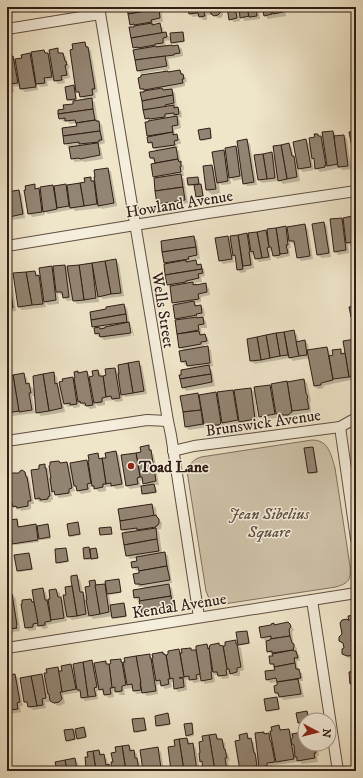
<svg xmlns="http://www.w3.org/2000/svg" width="363" height="778" viewBox="0 0 363 778" font-family="'IM FELL DW Pica',serif">
<style>
.green{fill:#cfc3aa;stroke:#807060}
.shadow{fill:#0003;fill-rule:evenodd}
.building{fill:#938573;stroke:#301d15}
.lines{fill:none;stroke-linecap:round;stroke-linejoin:round}
.minor-casing{stroke:#604f42;stroke-width:12}
.minor{stroke:#f5eedc;stroke-width:10}
.poi-dot{fill:#8f2418;stroke:#f5eedc;stroke-width:1.5}
.labels{text-anchor:middle;stroke-width:3;stroke-linejoin:round;paint-order:stroke}
.street-label{font-size:16px;fill:#301d15;stroke:#f5eedc}
.poi-label{font-size:16px;font-weight:bold;fill:#301d15;stroke:#f5eedc;text-anchor:start}
.park-label{font-size:16px;font-style:italic;fill:#604f42;stroke:#f5eedc}
</style>
<rect width="100%" height="100%" fill="#efe5c9"/>
<filter id="stains"><feTurbulence type="fractalNoise" baseFrequency=".005" numOctaves="4"/><feColorMatrix values="0 0 0 0 .2 0 0 0 0 .09 0 0 0 0 .02 0 0 0 .5 -.17"/></filter>
<radialGradient id="worn" r=".72"><stop offset=".6" stop-color="#630" stop-opacity="0"/><stop offset="1" stop-color="#630" stop-opacity=".3"/></radialGradient>
<path class="green" d="M312 440C329 440 331 455 335 468L350 566C351 580 349 583 336 587L217 605 210 601 206 591 187 471C191 463 192 460 201 457Z"/>
<g class="shadow">
<polygon points="7,7 24,7 24,11 7,14"/>
<polygon points="28,7 54,7 54,10 33,13"/>
<polygon points="128,7 161,7 163,22 154,23 155,25 160,25 163,28 164,33 166,33 171,39 183,33 184,34 185,42 173,44 172,42 172,40 165,41 166,47 178,46 182,49 183,56 168,59 170,69 166,70 169,73 180,71 186,78 187,82 185,82 185,86 171,89 175,93 177,108 181,111 182,117 178,118 180,120 181,128 174,130 176,136 180,139 181,144 177,144 178,148 176,148 179,151 181,163 184,166 184,170 183,170 184,176 181,176 184,179 188,203 162,207 158,203 157,179 154,176 155,161 154,161 151,158 157,152 154,148 153,145 152,145 148,142 150,137 148,135 150,123 146,118 145,93 141,89 164,72 163,70 141,74 138,70 137,50 134,47 134,28 131,24"/>
<polygon points="188,7 226,7 223,8 223,16 221,18 218,18 210,11 211,15 207,15 207,20 203,20 199,16 193,17 190,14"/>
<polygon points="228,7 260,7 261,10 259,11 260,19 245,21 241,17 240,7 238,7 240,21 234,22 230,19"/>
<polygon points="263,7 284,7 286,16 268,19 265,15"/>
<polygon points="308,7 322,7 310,10"/>
<path d="M84 43 91 51 98 92 95 93 96 98 91 99 95 103 98 122H99L102 125 105 143 99 145 101 148 103 159 84 162 83 161 75 162 72 158 70 147H68L65 143 78 127 77 123 70 124 67 121 64 122 60 118 65 109 74 105V101H69L68 100 74 86 77 90ZM75 90 81 95V96L85 100 77 101Z"/>
<polygon points="57,50 61,54 63,54 66,57 67,64 69,65 70,68 68,69 70,78 64,79 65,83 58,84 55,80 47,81 48,86 41,87 37,84 38,90 25,92 21,89 21,86 13,87 14,92 7,93 7,58 13,57 16,60 23,59 30,55 33,58 44,51 51,58"/>
<polygon points="209,129 211,130 212,139 203,141 201,140"/>
<polygon points="333,132 336,135 336,137 344,136 347,139 351,169 343,170 340,168 320,172 316,168 315,160 311,156 314,170 303,172 298,167 300,181 283,184 277,178 277,181 262,183 259,180 271,153 275,157 289,144 292,148 294,158 298,162 306,140 311,146 317,135 324,140"/>
<polygon points="247,141 250,144 257,185 247,186 244,183 243,179 234,181 230,177 231,184 222,185 219,183 220,193 212,195 207,190 212,166 216,170 224,151 227,154 235,147 239,151"/>
<polygon points="108,169 111,172 117,206 102,209 101,208 75,211 73,209 48,214 44,211 45,215 32,217 29,213 34,186 41,193 53,186 54,187 66,185 69,188 86,183 90,178 96,183"/>
<polygon points="197,178 199,179 200,185 202,186 204,197 199,198 197,197 196,185 190,186 189,185"/>
<polygon points="19,191 22,195 25,218 12,220 12,221 7,222 7,193"/>
<polygon points="356,217 356,245 351,246 348,243 349,253 338,255 335,251 331,220"/>
<polygon points="324,223 327,226 331,257 322,258 318,255 313,225"/>
<polygon points="305,225 308,229 313,259 301,261 298,257 296,244 293,244 290,241 291,248 289,248 290,256 277,259 274,256 273,250 270,251 271,260 259,262 256,259 255,255 252,255 254,268 246,270 246,272 241,273 238,270 237,258 233,255 234,262 223,264 220,260 228,237 231,240 231,237 266,231 268,234 268,230 285,227 289,230"/>
<polygon points="193,237 197,240 200,259 194,260 204,269 205,276 201,277 202,282 193,283 195,285 205,285 209,288 210,295 201,297 201,302 195,303 198,306 201,306 204,309 205,316 201,317 206,321 207,328 201,328 202,336 205,335 208,338 209,344 204,345 204,347 207,347 211,350 213,366 209,367 212,370 215,386 186,391 183,387 192,369 188,366 188,364 185,365 182,361 184,351 180,347 176,321 179,321 176,318 176,305 173,302 172,288 168,285 167,264 165,262"/>
<polygon points="116,260 119,264 124,296 103,299 98,295 99,302 77,304 74,300 67,301 64,297 64,295 61,295 58,292 59,304 48,305 45,302 46,307 22,310 19,307 34,272 38,275 38,277 41,276 40,269 65,266 69,270 91,264 94,267"/>
<polygon points="7,276 8,276 12,279 16,311 7,312"/>
<polygon points="124,305 127,308 130,324 132,327 134,336 133,336 131,326 129,326 131,336 104,340 101,337 99,337 96,334 96,329 93,326 107,310"/>
<polygon points="294,331 297,335 299,342 305,341 308,344 309,351 327,348 330,351 331,356 340,350 346,356 355,340 356,341 356,379 336,383 323,386 324,388 318,389 314,386 310,358 293,361 290,358 255,364 251,361 248,339"/>
<polygon points="139,363 142,366 147,394 125,397 122,394 123,401 116,402 113,400 105,401 105,405 98,406 95,403 96,408 90,409 87,406 84,406 79,402 80,407 74,408 72,406 68,407 63,402 65,412 41,416 37,412 36,396 32,396 35,413 12,416 8,413 7,405 7,377 24,375 27,378 28,384 35,390 53,373 57,377 58,385 61,388 72,378 75,381 78,372 79,374 87,372 90,376 91,378 94,377 98,371 101,374 102,377 107,376 115,369 120,374"/>
<polygon points="304,380 307,383 311,401 310,402 311,412 295,415 292,418 288,418 285,417 280,417 277,414 277,418 263,420 260,416 257,395 255,396 258,422 243,424 242,423 223,426 222,428 217,428 215,427 208,428 207,427 189,430 186,427 198,394 199,396 251,389 256,394 270,386 273,388"/>
<path d="M148 446 152 450V453L154 455 159 485H154L156 487 157 493 145 495 143 493 142 487 130 489 127 486 142 453ZM144 480V483L147 486 141 487 140 481Z"/>
<polygon points="313,448 314,450 318,473 311,474 309,473 305,449"/>
<polygon points="116,452 119,455 124,488 116,489 113,486 110,487 106,487 106,491 99,492 94,487 90,487 91,492 81,494 73,484 75,491 71,492 72,496 59,498 52,490 53,500 51,500 51,502 44,503 43,502 40,502 36,499 40,470 44,465 48,469 49,472 50,479 59,462 61,464 67,463 72,468 86,461 90,464 97,455 101,459 107,458"/>
<polygon points="25,473 28,476 30,482 34,504 31,504 31,509 21,511 20,509 17,510 14,506 20,474"/>
<polygon points="152,505 156,508 157,517 162,523 161,529 157,530 159,532 162,553 165,553 168,556 172,583 167,584 172,588 176,612 146,617 142,613 141,600 138,601 135,597 146,589 143,587 139,587 136,584 140,574 140,570 137,571 133,567 138,562 137,558 130,559 127,556 126,533 122,529 119,510"/>
<polygon points="16,520 18,521 19,528 35,525 37,527 48,525 49,527 51,539 41,540 38,537 39,542 15,545 13,543 7,544 7,529 11,528"/>
<polygon points="78,523 79,524 81,535 71,537 69,535"/>
<polygon points="88,548 90,550 96,549 97,550 98,559 87,560 85,558"/>
<polygon points="65,549 67,550 69,562 59,564 57,562"/>
<polygon points="29,554 30,555 33,570 19,572 18,571"/>
<polygon points="77,577 80,580 83,593 86,596 86,601 88,601 91,587 94,582 98,585 104,585 107,588 118,580 120,582 121,593 109,595 111,606 123,604 125,605 127,617 114,619 113,616 93,619 89,614 89,617 72,620 66,615 67,621 47,625 48,628 43,629 40,626 36,627 36,630 29,631 26,628 31,600 36,604 43,589 46,593 48,600 51,599 56,590 60,593 60,598 66,602 67,595 73,587"/>
<polygon points="10,591 16,599 20,629 19,629 20,631 13,632 13,634 8,635 7,592"/>
<polygon points="356,616 356,659 351,659 347,657 343,653 345,649 344,644 340,641"/>
<polygon points="288,623 293,628 294,630 292,632 294,646 297,648 297,652 299,655 300,661 297,661 298,670 302,673 303,681 299,681 301,683 304,697 284,700 276,693 279,686 278,682 271,683 267,680 276,670 275,667 271,664 274,657 273,654 272,655 268,651 266,640 265,641 262,637 274,626"/>
<polygon points="247,632 248,633 250,644 238,646 241,648 244,670 240,671 240,676 234,676 230,673 229,673 229,678 222,679 219,675 214,675 215,682 205,684 202,680 201,677 199,678 200,682 194,683 190,679 186,680 187,690 178,692 175,688 174,682 171,682 172,687 165,689 161,684 157,685 158,694 147,696 144,693 137,694 134,691 134,688 124,689 125,695 120,695 116,691 113,691 114,697 109,698 105,695 105,693 103,693 101,690 97,691 98,699 85,701 82,698 80,692 63,695 65,703 62,705 58,706 55,704 49,698 49,702 45,702 46,708 33,710 29,707 29,705 25,702 42,675 46,680 57,668 61,672 63,671 71,665 75,670 92,661 94,664 106,662 109,665 121,660 124,663 149,655 154,660 162,653 166,656 178,650 183,655 191,649 193,651 198,651 207,645 211,650 218,644 221,647 223,647 235,641 239,645 237,633"/>
<polygon points="15,675 18,678 23,706 20,706 21,712 10,714 11,719 7,720 7,676"/>
<polygon points="277,698 278,699 280,710 268,712 267,711"/>
<polygon points="307,712 308,713 309,720 305,720 305,723 301,724 299,723"/>
<polygon points="167,714 169,716 170,725 159,727 157,726 156,716"/>
<polygon points="144,719 145,720 147,731 136,733 135,731"/>
<polygon points="192,724 193,726 194,736 188,737 187,735"/>
<polygon points="279,726 282,731 289,730 292,733 293,735 303,733 305,726 305,744 315,744 316,748 318,750 319,756 317,756 318,762 302,764 297,759 297,762 269,766 270,769 264,770 260,766 260,769 252,771 241,771 236,742 241,741 247,735 254,743 256,756 259,759 263,733 265,735 268,734 272,738"/>
<polygon points="84,728 86,730 87,736 77,738 75,736 76,740 68,742 67,740 73,730 77,733"/>
<polygon points="216,735 220,740 221,740 225,743 226,752 228,754 230,761 228,761 230,771 204,771 203,763 201,761 204,742"/>
<polygon points="187,739 190,742 190,744 192,744 196,748 200,771 172,771 176,747"/>
<polygon points="128,746 132,749 132,751 134,751 137,754 138,760 140,763 141,771 83,771 87,769 99,751 107,759 108,765 113,770 114,763 117,753"/>
<polygon points="157,748 161,752 164,771 144,771"/>
<polygon points="75,759 78,763 80,771 58,771"/>
</g>
<g class="building">
<polygon points="127,7 158,7 159,9 128,14"/>
<polygon points="187,7 196,7 196,13 189,14"/>
<polygon points="196,7 207,7 208,11 204,12 205,16 199,17 198,13 196,13"/>
<polygon points="209,7 220,7 220,13 218,15 214,16 211,14"/>
<polygon points="227,7 235,7 237,18 229,20"/>
<polygon points="239,7 247,7 249,16 240,18"/>
<polygon points="247,7 258,7 256,8 257,16 249,17"/>
<polygon points="262,7 271,7 272,14 264,16"/>
<polygon points="271,7 282,7 283,12 273,14"/>
<polygon points="159,9 160,18 151,20 152,22 134,25 134,24 130,25 128,14"/>
<polygon points="152,23 152,25 160,23 162,33 131,38 129,27 134,27 134,26"/>
<polygon points="166,32 167,37 163,38 163,43 155,44 155,45 138,48 138,47 133,48 131,38"/>
<polygon points="183,32 184,41 171,43 170,33"/>
<polygon points="85,42 86,47 88,47 95,89 92,89 93,95 80,97 79,92 76,92 70,50 73,49 72,44"/>
<polygon points="172,45 172,46 178,45 180,53 174,54 174,55 135,60 133,50 156,46 156,47"/>
<polygon points="58,48 58,53 63,53 65,61 66,61 67,65 65,65 67,75 61,76 62,80 54,81 49,50"/>
<polygon points="44,50 45,53 48,53 52,77 44,78 45,83 36,84 31,52"/>
<polygon points="30,53 36,87 20,89 15,59 22,58 21,55"/>
<polygon points="13,56 18,83 10,84 11,88 7,89 7,57"/>
<polygon points="165,56 167,66 137,71 135,60"/>
<polygon points="180,70 181,74 183,74 184,79 182,79 183,83 144,90 144,89 140,89 138,78 141,77 141,75 168,71 168,72"/>
<polygon points="74,85 76,99 67,100 65,87"/>
<polygon points="162,88 163,90 172,89 173,95 142,101 140,92 144,92 144,91"/>
<polygon points="173,95 174,103 165,105 166,107 143,110 142,101"/>
<polygon points="92,98 93,109 58,114 58,110 64,109 63,105 73,104 73,101"/>
<polygon points="174,105 174,108 178,107 179,114 174,115 174,113 165,114 165,117 149,119 149,118 145,119 143,110"/>
<polygon points="93,109 95,120 76,123 75,120 65,121 65,118 59,119 58,114"/>
<polygon points="177,116 178,125 172,126 173,132 147,136 145,122 148,122 148,121"/>
<polygon points="96,120 96,121 99,121 100,131 63,136 62,128 77,126 76,123"/>
<polygon points="210,128 211,138 200,140 198,130"/>
<polygon points="100,131 102,140 99,140 99,142 79,144 79,142 64,144 63,136"/>
<polygon points="333,131 338,164 327,166 322,132"/>
<polygon points="356,131 356,157 354,157 349,132"/>
<polygon points="173,132 173,135 177,134 178,140 174,141 175,145 153,148 152,142 148,143 147,137"/>
<polygon points="314,134 318,134 318,136 321,136 326,166 324,166 325,167 315,169 314,158 312,159 309,138 315,137"/>
<polygon points="344,135 348,166 338,167 334,136"/>
<polygon points="247,139 254,182 243,184 237,141"/>
<polygon points="306,139 311,167 298,169 293,142"/>
<polygon points="97,143 98,143 100,155 80,159 79,158 71,159 69,147"/>
<polygon points="289,143 292,156 294,156 297,177 287,179 281,145"/>
<polygon points="281,145 287,179 278,181 273,146"/>
<polygon points="236,146 240,176 229,178 225,148"/>
<polygon points="176,147 178,159 155,163 154,158 150,158 149,152"/>
<polygon points="224,150 228,181 217,183 212,152"/>
<polygon points="272,152 275,178 267,179 263,154"/>
<polygon points="263,154 267,179 258,180 254,155"/>
<polygon points="178,159 179,162 181,161 181,167 180,167 181,172 153,177 151,164"/>
<polygon points="212,165 216,189 206,190 203,166"/>
<polygon points="108,168 114,203 98,206 94,177 95,177 94,170"/>
<polygon points="181,174 183,187 155,191 154,178"/>
<polygon points="91,177 91,181 94,181 97,204 84,206 80,183 85,182 84,178"/>
<polygon points="198,177 199,184 188,185 187,178"/>
<polygon points="80,183 84,206 70,208 67,185"/>
<polygon points="35,184 35,189 39,188 42,212 28,214 24,190 26,190 25,186"/>
<polygon points="66,184 69,206 57,208 54,186"/>
<polygon points="201,184 203,196 196,197 194,185"/>
<polygon points="53,185 57,209 43,212 40,187"/>
<polygon points="183,187 185,200 157,204 155,191"/>
<polygon points="19,190 23,214 9,217 7,206 7,192"/>
<polygon points="352,216 356,216 356,241 355,242"/>
<polygon points="352,216 355,242 346,243 343,218"/>
<polygon points="342,218 346,250 334,252 330,219"/>
<polygon points="324,222 329,253 317,255 312,224"/>
<polygon points="305,224 310,256 297,258 294,241 289,241 287,227"/>
<polygon points="286,226 288,245 286,245 288,253 280,254 276,228"/>
<polygon points="276,228 280,255 273,256 271,247 269,247 267,229"/>
<polygon points="266,230 269,247 267,248 269,257 262,258 257,232"/>
<polygon points="257,232 262,258 255,259 253,251 251,252 248,233"/>
<polygon points="247,233 250,252 249,252 251,265 243,266 238,235"/>
<polygon points="238,235 243,269 237,270 235,255 233,256 230,236"/>
<polygon points="194,236 196,247 162,252 161,241"/>
<polygon points="228,236 232,259 219,261 215,238"/>
<polygon points="196,247 197,255 188,257 189,259 164,263 162,252"/>
<polygon points="116,259 121,293 111,294 105,261"/>
<polygon points="186,260 186,262 196,260 197,265 201,264 202,269 165,275 164,264"/>
<polygon points="105,261 111,294 98,297 92,263"/>
<polygon points="92,263 96,298 84,300 79,265"/>
<polygon points="65,265 69,297 63,298 62,292 56,292 53,266"/>
<polygon points="79,265 84,300 73,301 67,266"/>
<polygon points="52,266 56,300 44,302 39,268"/>
<polygon points="202,269 203,273 198,274 199,278 186,281 186,282 167,285 165,275"/>
<polygon points="35,271 36,276 39,275 43,304 32,305 26,272"/>
<polygon points="26,272 32,305 18,307 13,273"/>
<polygon points="7,275 9,275 13,308 7,308"/>
<polygon points="193,282 193,285 196,284 196,285 206,283 207,292 198,294 199,299 172,303 170,286"/>
<polygon points="194,301 195,306 201,305 202,313 196,314 197,315 175,319 173,305"/>
<polygon points="124,304 126,314 91,320 90,312 106,309 106,307"/>
<polygon points="356,305 356,316 351,317 349,307"/>
<polygon points="126,314 127,322 92,327 91,320"/>
<polygon points="197,317 197,318 203,317 204,324 198,325 199,330 177,334 175,320"/>
<polygon points="129,322 131,333 100,337 99,333 95,334 94,328 99,327 100,329 105,328 105,327"/>
<polygon points="294,330 299,356 289,358 284,332"/>
<polygon points="199,331 200,335 205,334 207,341 201,342 201,344 179,348 177,334"/>
<polygon points="284,332 288,355 280,356 276,333"/>
<polygon points="276,333 280,356 270,358 266,335"/>
<polygon points="266,335 270,358 261,360 257,337"/>
<polygon points="257,337 261,360 250,361 247,339"/>
<polygon points="355,339 356,345 356,376 349,377 343,341"/>
<polygon points="305,340 307,355 299,356 296,342"/>
<polygon points="208,346 210,363 187,366 186,361 181,362 179,351"/>
<polygon points="327,347 333,380 321,383 321,385 314,386 307,350"/>
<polygon points="341,349 341,354 345,353 349,377 333,379 329,356 333,355 332,350"/>
<polygon points="139,361 144,391 133,393 128,363"/>
<polygon points="128,363 133,393 121,395 118,374 119,374 118,365"/>
<polygon points="209,365 211,374 180,379 179,375 181,375 181,370"/>
<polygon points="115,368 120,398 112,399 111,396 106,397 103,376 106,375 105,369"/>
<polygon points="98,370 99,376 103,376 106,397 102,398 102,402 94,403 89,377 93,376 92,371"/>
<polygon points="78,371 78,373 87,371 93,405 86,406 85,403 80,403 80,401 78,402 74,378 75,378 74,372"/>
<polygon points="54,372 55,384 57,383 62,408 49,411 43,374"/>
<polygon points="24,373 26,384 29,383 31,393 29,393 32,410 19,412 13,375"/>
<polygon points="43,374 49,411 36,413 33,376"/>
<polygon points="211,374 212,382 182,388 180,379"/>
<polygon points="13,375 19,411 7,413 7,376"/>
<polygon points="73,377 77,404 70,405 70,403 64,404 59,382 63,381 62,379"/>
<polygon points="304,379 306,393 308,397 307,398 309,409 292,411 287,382"/>
<polygon points="287,381 292,412 288,415 283,415 281,414 276,414 271,384"/>
<polygon points="270,385 275,414 259,417 254,387"/>
<polygon points="251,388 255,419 239,422 234,390"/>
<polygon points="233,390 238,420 222,423 217,392"/>
<polygon points="216,392 221,423 219,425 204,425 199,395"/>
<polygon points="198,393 201,410 183,412 180,396"/>
<polygon points="201,410 203,424 185,427 183,412"/>
<polygon points="149,445 149,450 151,450 156,481 143,484 142,477 140,477 136,453 141,452 140,447"/>
<polygon points="313,447 317,472 308,473 304,448"/>
<polygon points="116,451 122,484 111,486 111,483 106,484 102,458 106,458 105,453"/>
<polygon points="98,453 99,459 102,458 106,484 103,484 103,487 94,489 94,486 92,486 88,461 89,460 88,455"/>
<polygon points="136,453 140,477 137,478 138,484 126,486 121,455"/>
<polygon points="87,460 91,483 87,484 88,489 77,491 76,486 74,486 70,463"/>
<polygon points="59,461 60,463 67,462 72,488 69,489 69,493 55,495 54,491 52,492 50,478 51,478 49,466 50,465 50,462"/>
<polygon points="45,464 45,468 46,468 50,496 48,497 48,499 40,500 40,498 35,499 31,470 39,469 39,465"/>
<polygon points="22,470 25,472 26,477 27,477 31,501 28,501 28,506 17,508 16,506 13,507 12,503 11,503 7,477 9,477 10,473 19,473 20,471"/>
<polygon points="154,484 156,492 142,494 141,486"/>
<polygon points="152,504 154,516 120,521 118,509"/>
<polygon points="156,515 157,517 159,519 159,523 158,525 156,526 156,527 137,530 137,528 121,530 120,521"/>
<polygon points="17,519 18,527 36,524 38,540 12,544 9,520"/>
<polygon points="78,522 80,534 69,536 67,524"/>
<polygon points="48,524 50,537 39,539 37,526"/>
<polygon points="10,527 12,542 7,543 7,528"/>
<polygon points="111,527 112,534 100,535 99,528"/>
<polygon points="156,528 157,539 124,545 122,533"/>
<polygon points="157,539 159,551 126,556 124,545"/>
<polygon points="89,547 91,558 84,559 83,548"/>
<polygon points="66,548 68,561 56,563 55,549"/>
<polygon points="96,548 98,558 91,559 90,549"/>
<polygon points="165,552 167,566 139,571 138,567 132,568 131,562 137,561 136,557"/>
<polygon points="29,553 32,569 17,571 14,555"/>
<polygon points="167,566 170,580 140,585 140,584 135,584 133,574 139,573 139,571"/>
<polygon points="77,575 80,592 83,592 86,614 77,616 71,580 71,576"/>
<polygon points="119,579 121,592 107,594 105,581"/>
<polygon points="95,580 100,614 89,616 86,600 87,600 85,587 90,586 89,581"/>
<polygon points="105,584 109,612 100,614 95,585"/>
<polygon points="169,584 171,596 140,601 139,597 134,598 133,590"/>
<polygon points="72,586 77,616 67,617 63,595 66,595 65,587"/>
<polygon points="43,588 45,600 47,600 51,621 45,622 45,625 38,626 32,590"/>
<polygon points="56,589 58,597 61,597 64,618 51,620 48,599 50,599 49,590"/>
<polygon points="10,590 11,594 12,594 17,625 16,626 17,628 10,629 10,631 7,631 7,591"/>
<polygon points="171,596 173,608 142,614 139,601"/>
<polygon points="31,599 32,602 34,602 38,623 33,624 33,627 25,628 21,604 22,604 22,600"/>
<polygon points="124,603 126,616 112,618 110,605"/>
<polygon points="356,615 356,655 347,656 342,654 342,649 344,648 343,643 339,641 339,637 342,634 340,623 342,620 347,619 349,621 348,616"/>
<polygon points="288,622 290,624 291,627 289,629 290,636 271,639 271,636 261,638 259,627 271,625 271,624 274,623 274,625"/>
<polygon points="247,631 249,643 238,645 236,632"/>
<polygon points="290,636 292,643 294,644 294,647 293,650 272,653 272,651 267,652 266,641 270,640 270,639"/>
<polygon points="236,640 236,644 237,644 241,667 237,668 237,672 230,674 229,669 227,669 223,646 225,646 225,642"/>
<polygon points="219,643 219,645 223,646 227,669 226,670 227,675 218,676 217,672 213,672 209,648 210,645"/>
<polygon points="207,644 208,649 209,648 212,672 211,672 212,679 201,681 196,650 196,646"/>
<polygon points="191,648 191,650 196,650 200,674 196,675 197,679 189,680 189,676 184,677 180,653 182,653 181,649"/>
<polygon points="179,649 184,677 179,678 183,678 184,686 184,687 174,689 173,678 170,679 166,655 167,655 168,654 168,651"/>
<polygon points="293,650 294,651 296,651 298,658 294,658 295,663 274,667 274,664 270,664 269,656 273,656 272,654"/>
<polygon points="163,652 163,654 165,654 165,655 166,655 170,679 168,679 169,684 161,686 160,680 156,681 152,658 153,658 152,654"/>
<polygon points="150,654 150,658 151,658 156,691 142,693 136,656"/>
<polygon points="136,656 141,683 140,683 141,690 133,691 132,684 127,685 123,662 125,662 124,658"/>
<polygon points="121,659 121,662 122,662 126,685 122,686 122,691 115,692 115,687 112,688 109,664 110,664 111,663 110,660"/>
<polygon points="92,660 97,687 94,688 96,696 88,697 83,662"/>
<polygon points="106,661 106,664 109,664 112,688 110,688 111,694 104,695 103,689 99,690 94,663"/>
<polygon points="83,662 88,697 81,698 80,690 77,690 73,664"/>
<polygon points="295,663 296,669 299,669 301,678 277,682 276,678 266,680 265,671 275,670 274,667"/>
<polygon points="71,664 76,689 62,692 58,671 62,671 61,666"/>
<polygon points="58,667 62,692 60,692 62,699 59,702 54,703 50,701 49,694 48,694 44,673 47,673 46,669"/>
<polygon points="356,671 356,683 350,684 349,672"/>
<polygon points="15,674 20,702 17,703 18,709 10,710 7,691 7,675"/>
<polygon points="42,674 46,698 42,699 43,705 37,706 31,676"/>
<polygon points="31,676 37,706 28,707 27,702 24,702 20,678"/>
<polygon points="298,679 301,694 279,697 278,693 275,693 274,686 277,685 277,682"/>
<polygon points="277,697 279,709 266,711 264,699"/>
<polygon points="307,711 309,720 305,720 305,722 298,723 296,713"/>
<polygon points="168,713 170,724 156,726 155,716"/>
<polygon points="144,718 146,730 134,732 132,719"/>
<polygon points="356,722 356,743 355,743 352,723"/>
<polygon points="192,723 193,734 186,736 184,724"/>
<polygon points="279,725 280,730 289,729 294,759 276,762 270,731 272,731 271,727"/>
<polygon points="301,725 305,725 305,744 313,744 313,746 315,745 316,753 314,753 315,758 297,761 297,757 295,757 294,745 292,744 291,740 293,737 292,734 302,732"/>
<polygon points="84,727 86,737 77,739 75,729"/>
<polygon points="73,729 75,739 66,741 64,730"/>
<polygon points="264,732 264,734 269,733 270,741 271,741 275,762 267,763 267,766 259,767 255,733"/>
<polygon points="247,733 248,739 251,738 254,753 255,753 257,766 249,767 250,770 240,771 235,741 240,740 239,735"/>
<polygon points="216,734 217,739 222,739 224,749 225,749 227,758 225,758 227,771 215,771 209,735"/>
<polygon points="209,735 215,771 203,771 202,761 200,762 199,753 200,753 199,742 203,741 202,736"/>
<polygon points="187,738 188,744 193,743 197,771 184,771 179,739"/>
<polygon points="179,739 184,771 171,771 168,747 175,746 174,740"/>
<polygon points="129,745 130,751 134,750 135,758 137,758 139,771 126,771 122,746"/>
<polygon points="122,746 126,771 112,771 111,762 113,762 111,753 116,752 115,747"/>
<polygon points="158,747 161,768 162,768 162,771 143,771 140,750"/>
<polygon points="99,750 100,755 104,754 106,765 109,764 110,771 96,771 93,751"/>
<polygon points="93,751 96,771 82,771 82,769 86,768 85,757 88,757 87,752"/>
<polygon points="75,758 77,770 80,770 81,771 67,771 65,760"/>
<polygon points="65,760 67,771 57,771 55,762"/>
</g>
<g class="lines">
<defs>
<g id="minor">
<polyline points="99,7 168,421 171,435 199,617"/>
<polyline points="7,29 100,14"/>
<polyline points="7,246 208,213 356,191"/>
<polyline points="340,427 356,539"/>
<polyline points="7,441 147,420 168,421"/>
<polyline points="173,451 194,446 340,427 356,418"/>
<polyline points="312,600 338,771"/>
<polyline points="7,648 356,593"/>
</g>
</defs>
<use href="#minor" class="minor-casing"/>
<use href="#minor" class="minor"/>
</g>
<circle class="poi-dot" cx="131" cy="466" r="4"/>
<g class="labels">
<g class="street-label">
<text transform="translate(179 203) rotate(-9)" y="6">Howland Avenue</text>
<text transform="translate(164 310) rotate(81)" y="6">Wells Street</text>
<text transform="translate(263 422) rotate(-8)" y="6">Brunswick Avenue</text>
<text transform="translate(179 605) rotate(-9)" y="6">Kendal Avenue</text>
</g>
<g class="poi-label">
<text x="139" y="472">Toad Lane</text>
</g>
<g class="park-label">
<text x="269" y="519">Jean Sibelius<tspan x="269" dy="18">Square</tspan></text>
</g>
</g>
<rect width="363" height="778" fill="none" stroke="#efe5c9" stroke-width="24"/>
<rect x="8" y="8" width="347" height="762" fill="none" stroke="#301d15" stroke-width="2"/>
<rect x="12" y="12" width="339" height="754" fill="none" stroke="#301d15"/>
<g transform="translate(317 732) rotate(97)"><circle r="19" fill="#f5eedc" stroke="#a69a8c"/>
<path d="M0-3L7 15L0 10L-7 15Z" fill="#8f2418"/>
<text y="-6" font-size="11" font-weight="bold" text-anchor="middle" fill="#301d15">N</text>
</g>
<rect width="100%" height="100%" filter="url(#stains)"/>
<rect width="100%" height="100%" fill="url(#worn)"/>
</svg>
